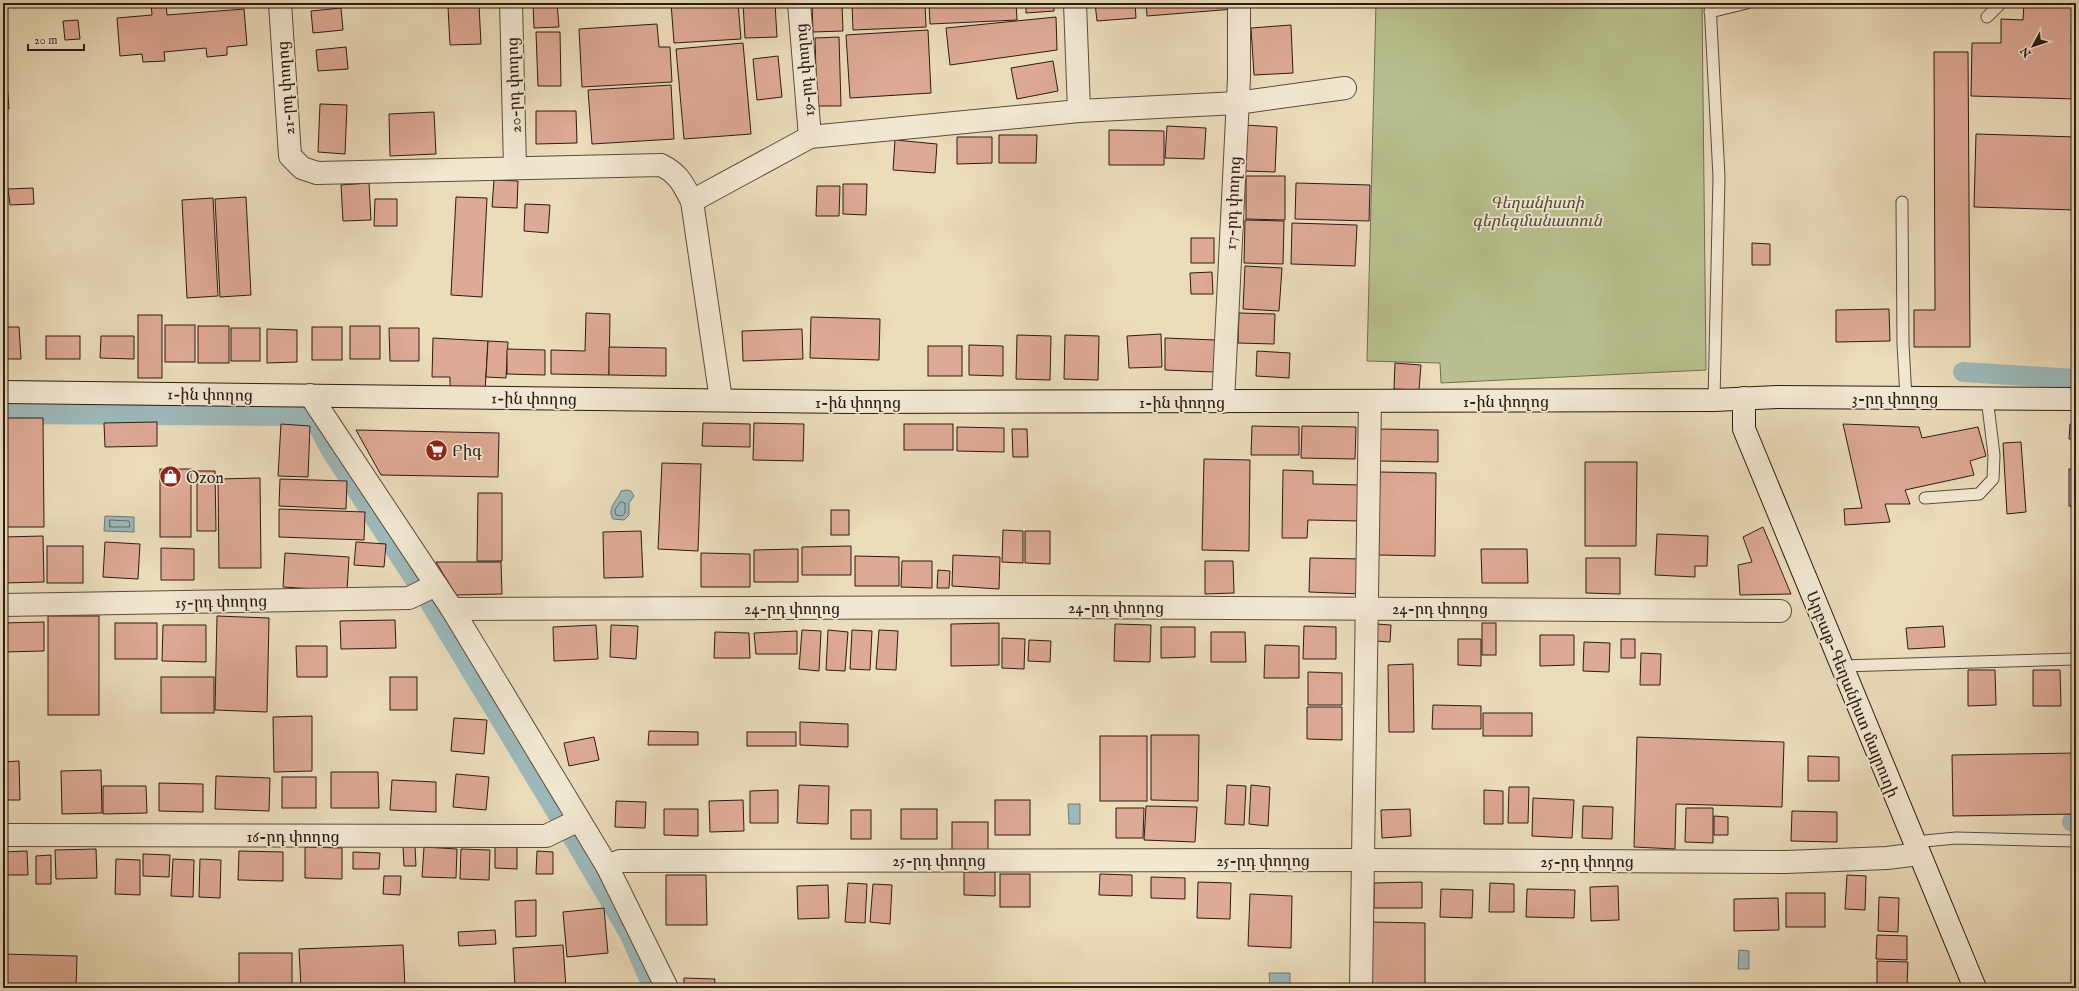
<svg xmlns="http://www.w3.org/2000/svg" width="2079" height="991" viewBox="0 0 2079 991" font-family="'IM FELL English','Noto Serif Armenian',serif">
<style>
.green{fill:#b8c08f;stroke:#726e52}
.water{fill:#9cb9ba;stroke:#6f7a78}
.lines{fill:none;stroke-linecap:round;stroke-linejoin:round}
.shore{stroke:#646a67;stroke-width:1}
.canal{stroke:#9cb9ba;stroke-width:20}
.building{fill:#dea995;stroke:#2c1b14}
.service-casing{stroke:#5c4b3e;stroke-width:13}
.minor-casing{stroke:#5c4b3e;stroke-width:24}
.secondary-casing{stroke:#2c1b14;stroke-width:24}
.service{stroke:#f2e8d2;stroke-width:11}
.minor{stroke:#f2e8d2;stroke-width:22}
.secondary{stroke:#f2e8d2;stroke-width:22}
.labels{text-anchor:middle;stroke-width:3.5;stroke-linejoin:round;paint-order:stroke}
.street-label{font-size:16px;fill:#2c1b14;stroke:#f2e8d2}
.park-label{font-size:16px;font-style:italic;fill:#564d39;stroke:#f2e8d2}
.poi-label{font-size:16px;fill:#2c1b14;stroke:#f2e8d2;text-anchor:start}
</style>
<rect width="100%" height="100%" fill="#ebdcba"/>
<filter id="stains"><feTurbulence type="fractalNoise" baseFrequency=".005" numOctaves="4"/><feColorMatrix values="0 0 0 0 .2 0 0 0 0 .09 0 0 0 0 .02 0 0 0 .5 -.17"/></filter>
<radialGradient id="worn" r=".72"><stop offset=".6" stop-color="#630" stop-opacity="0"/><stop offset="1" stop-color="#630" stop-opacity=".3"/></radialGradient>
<polygon class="green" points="1376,3 1702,3 1706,370 1441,383 1440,363 1367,361"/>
<g class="water">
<path d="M627 490 631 491 634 496 629 503V515L624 520 613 519C606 509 618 500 621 491Z"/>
<polygon points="105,516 134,517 134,532 104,531"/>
<polygon points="1068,804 1080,804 1080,824 1069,824"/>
<polygon points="1739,950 1749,951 1749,969 1738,969"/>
<polygon points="1269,973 1290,973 1290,985 1270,985"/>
</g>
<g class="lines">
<g class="shore">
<polygon points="621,502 625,503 625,513 622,516 616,515 615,510"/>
<polygon points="110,520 129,521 130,527 110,527"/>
</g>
<g class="canal">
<polyline points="1963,372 2076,379"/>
<polyline points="3,414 298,416 316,422 330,449 417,583"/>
<polyline points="427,598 560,818"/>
<polyline points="2072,822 2076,822"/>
<polyline points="570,833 630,935 653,988"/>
</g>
</g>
<g class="building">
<polygon points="151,3 166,3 167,15 244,9 247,45 227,47 227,55 207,57 206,48 164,52 165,61 143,62 142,54 120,56 117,18 152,15"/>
<polygon points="533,3 557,3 559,27 534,28"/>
<polygon points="671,3 738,3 741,39 674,43"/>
<polygon points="743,3 775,3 777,37 745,38"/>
<polygon points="812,3 842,3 843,31 813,32"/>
<polygon points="852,3 925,3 926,27 853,30"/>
<polygon points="929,3 1016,3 1017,20 930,24"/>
<polygon points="1026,3 1054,3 1054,11 1026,13"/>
<polygon points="1095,3 1135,3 1136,18 1097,21"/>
<polygon points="1146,3 1234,3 1234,9 1147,16"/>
<polygon points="2024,3 2072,3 2071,43 2076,43 2076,99 1971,96 1972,43 2001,43 2001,19 2023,20"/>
<polygon points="479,5 481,44 450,45 448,7"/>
<polygon points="341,8 343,30 313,33 311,11"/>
<polygon points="1056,17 1057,50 950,65 946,28"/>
<polygon points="78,20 80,39 65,40 63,21"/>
<polygon points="657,24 659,47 670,47 672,82 582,87 579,29"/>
<polygon points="1291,25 1293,73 1254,75 1251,28"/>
<polygon points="928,30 931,93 850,98 846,35"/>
<polygon points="536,32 560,32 561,86 538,86"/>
<polygon points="839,37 841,106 817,106 815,38"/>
<polygon points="743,43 751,134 684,139 676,49"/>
<polygon points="346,47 348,69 318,71 316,50"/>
<polygon points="1934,52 1968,52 1970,347 1914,347 1914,310 1935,310"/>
<polygon points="3,54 5,54 9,109 3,110"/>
<polygon points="778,56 782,97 757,100 753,59"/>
<polygon points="1053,61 1058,91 1017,99 1011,68"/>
<polygon points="671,85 674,139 592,144 588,90"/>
<polygon points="320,104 347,105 345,154 318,152"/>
<polygon points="536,111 576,111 577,143 536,144"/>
<polygon points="434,112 436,154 390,156 389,114"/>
<polygon points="1245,125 1277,127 1275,172 1243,171"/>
<polygon points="1167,126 1206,128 1204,159 1165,158"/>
<polygon points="1109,130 1164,131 1164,165 1109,165"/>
<polygon points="1976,134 2076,137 2076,210 1974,207"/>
<polygon points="999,135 1037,135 1036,163 999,163"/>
<polygon points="957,137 992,137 992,163 957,164"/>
<polygon points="895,140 937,144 935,173 893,170"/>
<polygon points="1246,176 1285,176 1285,220 1246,219"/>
<polygon points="494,180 518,181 517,208 492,207"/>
<polygon points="369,183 371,220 343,221 341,185"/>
<polygon points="1296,183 1370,185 1369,221 1295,219"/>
<polygon points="843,184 867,184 866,215 843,214"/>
<polygon points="817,186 840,186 839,216 816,216"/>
<polygon points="33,188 34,204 10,205 8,189"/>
<polygon points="246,197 251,295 220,297 215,199"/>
<polygon points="456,197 487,198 482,297 451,295"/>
<polygon points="213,198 218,296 187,298 182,200"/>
<polygon points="375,199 397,199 397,226 374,226"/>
<polygon points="525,204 550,205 548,233 524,231"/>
<polygon points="1245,220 1284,221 1283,264 1244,263"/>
<polygon points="1292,223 1357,225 1355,266 1291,264"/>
<rect x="1191" y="238" width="23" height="25"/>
<polygon points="1752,243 1770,244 1770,265 1752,265"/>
<polygon points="1245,266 1282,268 1279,311 1243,309"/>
<polygon points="1212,272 1213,294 1191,294 1190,273"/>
<polygon points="1889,309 1890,341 1836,342 1836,310"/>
<polygon points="586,313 610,314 609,375 551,374 551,350 585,351"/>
<polygon points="1239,313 1275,314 1274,344 1238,343"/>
<rect x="138" y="315" width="24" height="63"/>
<polygon points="811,317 880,319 879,360 810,358"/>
<rect x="165" y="325" width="30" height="37"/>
<rect x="198" y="326" width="31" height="37"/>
<rect x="350" y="326" width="30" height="33"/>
<polygon points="3,327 19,327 21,359 3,359"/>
<rect x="312" y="327" width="30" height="33"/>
<rect x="231" y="328" width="29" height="33"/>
<polygon points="389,328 419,328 419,361 390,361"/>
<polygon points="267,329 297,330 297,362 267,363"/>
<polygon points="802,329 803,359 743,361 742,331"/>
<polygon points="1161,334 1162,367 1129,368 1127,336"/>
<polygon points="1017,335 1051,336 1050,380 1016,379"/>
<polygon points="1065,335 1099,336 1098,380 1064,379"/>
<rect x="46" y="336" width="34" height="23"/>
<polygon points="101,336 134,336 134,359 100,358"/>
<polygon points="433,338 488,341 485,391 450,390 450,377 432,377"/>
<polygon points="1165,338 1215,340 1214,372 1165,370"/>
<polygon points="488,341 508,342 506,378 486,377"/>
<polygon points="969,345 1003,346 1003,376 969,375"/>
<rect x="928" y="346" width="34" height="30"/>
<polygon points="609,347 666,348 666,376 609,375"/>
<polygon points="507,349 545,350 545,375 507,374"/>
<polygon points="1257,351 1290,353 1289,378 1256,376"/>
<polygon points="1395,363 1421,365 1419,390 1394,389"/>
<polygon points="3,418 43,418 44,527 3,527"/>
<polygon points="157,422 157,446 105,447 104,423"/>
<polygon points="703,423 750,424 750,447 702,446"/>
<polygon points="754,423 804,424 803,461 753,460"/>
<polygon points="281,424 310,426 308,477 278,476"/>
<rect x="904" y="424" width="49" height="26"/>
<polygon points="1843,424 1919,427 1922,438 1978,427 1986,456 1970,461 1974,475 1905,490 1910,504 1885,504 1890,522 1845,525 1844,509 1862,508"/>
<polygon points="2070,424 2076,424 2076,439 2069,439"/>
<polygon points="1252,426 1299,427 1299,455 1251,455"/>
<polygon points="1302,426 1356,427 1355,459 1301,458"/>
<polygon points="957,427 1004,428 1004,452 957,451"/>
<polygon points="1012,429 1027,429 1028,457 1013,457"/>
<polygon points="1380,429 1438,430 1438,462 1380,461"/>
<polygon points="356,430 499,433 498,477 381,475"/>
<polygon points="2021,442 2026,512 2007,514 2003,443"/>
<polygon points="1204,459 1250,460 1249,551 1202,550"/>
<polygon points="1585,462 1637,462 1636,546 1585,546"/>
<polygon points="662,463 701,464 698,551 658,549"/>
<rect x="160" y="469" width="31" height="68"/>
<rect x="2069" y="469" width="7" height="37"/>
<polygon points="1283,470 1313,471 1313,484 1363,485 1362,521 1308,520 1307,538 1282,538"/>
<polygon points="197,471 215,471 216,531 197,531"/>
<polygon points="1379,472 1436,473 1435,556 1378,555"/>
<polygon points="260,478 261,568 219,568 218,479"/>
<polygon points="280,479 347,481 346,509 279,506"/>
<polygon points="478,493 502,493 502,561 477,561"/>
<polygon points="279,509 365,512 364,540 279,537"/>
<rect x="831" y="510" width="18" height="25"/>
<polygon points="1763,527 1791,594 1740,595 1738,565 1752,562 1743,537"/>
<polygon points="1003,530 1023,531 1023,563 1002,562"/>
<polygon points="641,531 643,577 604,578 603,532"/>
<polygon points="1025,531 1050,531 1050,564 1025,563"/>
<polygon points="1657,534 1708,536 1707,566 1695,566 1695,577 1655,575"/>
<polygon points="43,536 44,582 3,583 3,537"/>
<polygon points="105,542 140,544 138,579 103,577"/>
<polygon points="356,542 386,544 384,567 354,565"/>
<rect x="47" y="546" width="36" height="37"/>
<polygon points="851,546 851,575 802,575 802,547"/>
<polygon points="161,548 194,549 194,580 161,580"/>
<polygon points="798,549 798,582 754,582 754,550"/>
<polygon points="1481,549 1527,549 1528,583 1482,583"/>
<polygon points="285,553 349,557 347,591 283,587"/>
<polygon points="701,553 750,554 750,587 701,587"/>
<polygon points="953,555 1000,557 999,589 952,586"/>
<polygon points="855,556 899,557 899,586 855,586"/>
<polygon points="1310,558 1362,559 1362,594 1309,592"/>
<polygon points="1586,558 1620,558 1620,594 1586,593"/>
<polygon points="902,561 932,561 932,588 901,587"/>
<polygon points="1205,561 1233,561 1234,593 1205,594"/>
<polygon points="436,562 501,562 502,594 456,595"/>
<polygon points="938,570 950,571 949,588 937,588"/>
<rect x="48" y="616" width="51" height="99"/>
<polygon points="217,616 269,618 267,712 215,710"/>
<polygon points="395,620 396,648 341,649 340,621"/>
<polygon points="44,622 44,651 3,652 3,623"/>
<rect x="115" y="623" width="42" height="36"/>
<polygon points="999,623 999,665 951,666 951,624"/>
<rect x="1482" y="623" width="14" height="32"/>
<polygon points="1115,624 1151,625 1150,662 1114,661"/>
<polygon points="1376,624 1391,625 1390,642 1375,641"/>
<polygon points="163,625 206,625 206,662 162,661"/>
<polygon points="596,625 598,659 554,661 553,627"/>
<polygon points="611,625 638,626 636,659 610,657"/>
<polygon points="1304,626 1336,627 1336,659 1303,659"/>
<polygon points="1943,626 1945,647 1908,649 1906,628"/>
<polygon points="1161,627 1195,627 1195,657 1161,658"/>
<polygon points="802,630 821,631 819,671 799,669"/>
<polygon points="828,630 848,632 845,671 826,670"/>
<polygon points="852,630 872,631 870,670 850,669"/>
<polygon points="879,630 898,631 896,670 876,669"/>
<polygon points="797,631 797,654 756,654 754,633"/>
<polygon points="715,632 749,633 750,658 714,658"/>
<polygon points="1211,632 1245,632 1246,662 1211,662"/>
<polygon points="1540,635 1574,635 1574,665 1540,666"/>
<polygon points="1002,638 1025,639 1024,669 1002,668"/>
<polygon points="1458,639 1481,639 1481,666 1458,665"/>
<rect x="1621" y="639" width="14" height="19"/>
<polygon points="1029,640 1051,641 1050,662 1028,661"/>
<polygon points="1584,642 1610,643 1609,672 1583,671"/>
<polygon points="1265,645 1299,646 1299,678 1264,678"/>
<polygon points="296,646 327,646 327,677 297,677"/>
<polygon points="1641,653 1661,654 1660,685 1640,685"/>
<polygon points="1413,664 1414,732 1389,732 1388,665"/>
<polygon points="1968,670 1995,670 1996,705 1968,706"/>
<polygon points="2033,670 2060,670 2061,706 2033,706"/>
<polygon points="1308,672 1342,673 1342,705 1308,705"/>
<rect x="161" y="677" width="53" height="36"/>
<rect x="390" y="677" width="27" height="33"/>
<polygon points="1433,705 1481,706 1481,729 1432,729"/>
<polygon points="1307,707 1342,707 1342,740 1307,739"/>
<rect x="1483" y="713" width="49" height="23"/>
<polygon points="312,716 312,771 274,772 273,717"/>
<polygon points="454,718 487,720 484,754 451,751"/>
<polygon points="800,722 848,724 848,747 800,745"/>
<polygon points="649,731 698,732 698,745 648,745"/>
<rect x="747" y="732" width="49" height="14"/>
<polygon points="1151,735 1199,735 1198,801 1151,800"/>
<rect x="1100" y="736" width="47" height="65"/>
<polygon points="594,737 599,760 569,766 564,743"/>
<polygon points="1637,737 1784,742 1782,807 1676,804 1675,849 1634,847"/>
<polygon points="2076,753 2076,814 1953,816 1952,755"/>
<polygon points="1808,756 1839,757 1839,781 1808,781"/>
<polygon points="19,761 20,800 3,800 3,762"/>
<polygon points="101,770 102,813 62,814 61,771"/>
<polygon points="331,772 378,772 379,808 331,808"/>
<polygon points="456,774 489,777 486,810 453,807"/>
<polygon points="216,776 270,778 269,811 215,809"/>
<rect x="282" y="777" width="34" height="31"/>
<polygon points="392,780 436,782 436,812 390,810"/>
<polygon points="159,783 203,784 203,812 159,811"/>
<polygon points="799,785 829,786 828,824 797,823"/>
<polygon points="1227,785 1246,786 1244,825 1225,824"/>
<polygon points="1251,785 1270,787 1268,826 1249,824"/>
<polygon points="103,786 146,786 147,813 103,814"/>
<polygon points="1509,787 1529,787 1528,823 1508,823"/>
<polygon points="778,790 778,823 750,823 750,791"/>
<polygon points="1484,790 1503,791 1503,824 1484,824"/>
<polygon points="1533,798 1574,800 1572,838 1532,836"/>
<polygon points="743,800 744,831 710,832 709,801"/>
<rect x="995" y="800" width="35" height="35"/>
<polygon points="616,801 646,802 645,828 615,827"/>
<polygon points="1146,806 1197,807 1195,842 1144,840"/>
<polygon points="1583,806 1613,807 1612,839 1582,838"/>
<polygon points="1116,808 1144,808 1143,838 1116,838"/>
<polygon points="1686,808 1713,808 1713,843 1685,842"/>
<polygon points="664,809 698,809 698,836 664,835"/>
<rect x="901" y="809" width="36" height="30"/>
<polygon points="1410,809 1411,836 1382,838 1381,810"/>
<rect x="851" y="810" width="20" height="29"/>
<polygon points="1792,811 1837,812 1837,842 1791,841"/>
<polygon points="1714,816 1728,817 1728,835 1714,835"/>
<rect x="952" y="822" width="36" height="28"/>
<polygon points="495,845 517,845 517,869 495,868"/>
<polygon points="403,846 415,846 416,866 404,866"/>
<polygon points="305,847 342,848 342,879 305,878"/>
<polygon points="424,847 457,849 456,878 422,877"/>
<polygon points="96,849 97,878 56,879 55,850"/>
<polygon points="461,849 490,850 489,880 460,879"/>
<polygon points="27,851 28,875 3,875 3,852"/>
<polygon points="239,851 283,852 283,881 238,880"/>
<polygon points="537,851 553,852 553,874 536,874"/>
<polygon points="353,852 380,853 379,869 353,869"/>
<polygon points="143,854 170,855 169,877 143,876"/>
<polygon points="51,855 51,884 36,884 36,856"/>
<polygon points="116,859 140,860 140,895 115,894"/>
<polygon points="173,859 194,860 193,897 171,896"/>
<polygon points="200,859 221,860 220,898 199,897"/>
<polygon points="964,872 995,872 995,896 964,895"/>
<rect x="1000" y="874" width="30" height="33"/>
<polygon points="1100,874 1132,875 1132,896 1099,895"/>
<polygon points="666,875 706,875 707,925 666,925"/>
<polygon points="1847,875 1866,876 1865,910 1845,909"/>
<polygon points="384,876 401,876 400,895 383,894"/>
<polygon points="1151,877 1185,878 1185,899 1151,898"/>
<polygon points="1198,882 1231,883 1230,919 1197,918"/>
<polygon points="1422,882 1422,908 1374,908 1374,883"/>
<polygon points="848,883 867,884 865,923 845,922"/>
<polygon points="1490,883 1514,884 1514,912 1489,912"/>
<polygon points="873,884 892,885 890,924 870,922"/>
<polygon points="828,885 829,918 798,919 797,886"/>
<polygon points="1618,886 1619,920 1591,921 1590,887"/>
<polygon points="1441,889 1473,890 1472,918 1440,917"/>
<polygon points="1527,889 1575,890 1574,918 1526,917"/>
<rect x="1786" y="893" width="39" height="34"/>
<polygon points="1250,894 1292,896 1291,948 1248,946"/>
<polygon points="1879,897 1899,898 1898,932 1878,931"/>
<polygon points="1778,898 1779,930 1734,931 1734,899"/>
<polygon points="536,900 536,936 516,937 515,901"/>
<polygon points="604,908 608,953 567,957 563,912"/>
<polygon points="1372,922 1425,923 1425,987 1371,987"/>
<polygon points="495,930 496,944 459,946 458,932"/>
<polygon points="1877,935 1907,936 1907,960 1876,959"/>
<polygon points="403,945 405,988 301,988 299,949"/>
<polygon points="563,945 566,988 515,988 513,948"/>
<rect x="239" y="953" width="53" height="35"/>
<polygon points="3,954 77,956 76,988 3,988"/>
<polygon points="1877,961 1908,962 1907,986 1877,985"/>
<polygon points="684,978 715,979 714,988 684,988"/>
<polygon points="1478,987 1525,988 1478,988"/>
</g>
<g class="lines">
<defs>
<g id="service">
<polyline points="1710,3 1719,177 1714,400"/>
<polyline points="1710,12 1747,3"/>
<polyline points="1987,17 2001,3"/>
<polyline points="1902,202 1903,344 1906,398"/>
<polyline points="1925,498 1979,494 1993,479 1994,455 1987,398"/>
<polyline points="1842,666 2076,659"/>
<polyline points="1914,842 1956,838 2076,841"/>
</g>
<g id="minor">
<path d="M280 3 290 156 302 168 317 173 661 165C679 174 683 184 692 201L721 400"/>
<polyline points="511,3 515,168"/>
<polyline points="799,3 810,137"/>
<polyline points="1075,3 1079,111"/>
<polyline points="692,201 810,137 1079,111 1237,103 1345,88"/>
<polyline points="310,395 452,609 607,866 667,988"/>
<polyline points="1223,402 1239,78 1239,3"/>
<polyline points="3,605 409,598 436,585"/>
<polyline points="452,609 1052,607 1780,611"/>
<polyline points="3,835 546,836 579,820"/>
<polyline points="607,866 620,861 1363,860 1786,862 1887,858 1919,854"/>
<polyline points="1361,988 1370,401"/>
</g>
<g id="secondary">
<polyline points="3,392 852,402 1714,400 1777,397 2076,399"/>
<polyline points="1744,398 1744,429 1975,988"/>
</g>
</defs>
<use href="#service" class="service-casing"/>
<use href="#minor" class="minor-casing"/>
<use href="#secondary" class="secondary-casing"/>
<use href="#service" class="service"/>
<use href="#minor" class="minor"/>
<use href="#secondary" class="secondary"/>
</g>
<defs>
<symbol id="supermarket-disc" viewBox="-11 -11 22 22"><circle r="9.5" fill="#8f2418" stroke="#f2e8d2"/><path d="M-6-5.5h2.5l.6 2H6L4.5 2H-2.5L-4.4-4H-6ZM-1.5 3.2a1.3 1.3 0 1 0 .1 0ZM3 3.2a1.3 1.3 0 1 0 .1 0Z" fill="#fff"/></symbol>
<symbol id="shop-disc" viewBox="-11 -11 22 22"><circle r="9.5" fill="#8f2418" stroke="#f2e8d2"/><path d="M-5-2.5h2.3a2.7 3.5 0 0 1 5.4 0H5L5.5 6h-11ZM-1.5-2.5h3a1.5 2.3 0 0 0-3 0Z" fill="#fff"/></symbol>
</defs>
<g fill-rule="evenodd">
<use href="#supermarket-disc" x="424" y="438" width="25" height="25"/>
<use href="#shop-disc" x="158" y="464" width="25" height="25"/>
</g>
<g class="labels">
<g class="street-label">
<text transform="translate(804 70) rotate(-95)" y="6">19-րդ փողոց</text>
<text transform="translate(513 85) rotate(-92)" y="6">20-րդ փողոց</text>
<text transform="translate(285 88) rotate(-94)" y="6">21-րդ փողոց</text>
<text transform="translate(1232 203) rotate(-87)" y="6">17-րդ փողոց</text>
<text transform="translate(210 394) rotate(1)" y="6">1-ին փողոց</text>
<text transform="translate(534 398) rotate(1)" y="6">1-ին փողոց</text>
<text x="1895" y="404">3-րդ փողոց</text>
<text x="1506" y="407">1-ին փողոց</text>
<text x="858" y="408">1-ին փողոց</text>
<text x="1182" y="408">1-ին փողոց</text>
<text transform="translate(221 601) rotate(-1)" y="6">15-րդ փողոց</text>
<text x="1116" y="613">24-րդ փողոց</text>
<text x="792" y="614">24-րդ փողոց</text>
<text x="1440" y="614">24-րդ փողոց</text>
<text transform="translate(1853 694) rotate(68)" y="6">Արբաթ-Գեղանիստ մայրուղի</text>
<text x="293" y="842">16-րդ փողոց</text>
<text x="939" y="866">25-րդ փողոց</text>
<text x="1263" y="866">25-րդ փողոց</text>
<text x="1587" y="867">25-րդ փողոց</text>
</g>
<g class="park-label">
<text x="1537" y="208">Գեղանիստի<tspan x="1537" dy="18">գերեզմանատուն</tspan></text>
</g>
<g class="poi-label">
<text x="452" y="456">Բիգ</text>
<text x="186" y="483">Ozon</text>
</g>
</g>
<rect width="2079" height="991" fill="none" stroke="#ebdcba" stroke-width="16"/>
<rect x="4" y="4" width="2071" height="983" fill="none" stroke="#2c1b14" stroke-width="2"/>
<rect x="8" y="8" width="2063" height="975" fill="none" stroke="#2c1b14"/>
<g transform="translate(2033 46) rotate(230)" stroke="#f2e8d2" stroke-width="3" paint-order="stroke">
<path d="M0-3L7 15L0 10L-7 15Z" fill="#2c1b14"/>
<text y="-6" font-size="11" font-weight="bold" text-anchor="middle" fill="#2c1b14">N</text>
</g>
<path d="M28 44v6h56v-6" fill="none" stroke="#2c1b14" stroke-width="2"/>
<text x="34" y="44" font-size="12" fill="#2c1b14" stroke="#f2e8d2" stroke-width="3" paint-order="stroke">20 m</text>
<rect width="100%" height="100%" filter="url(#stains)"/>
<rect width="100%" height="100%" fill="url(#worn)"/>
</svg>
